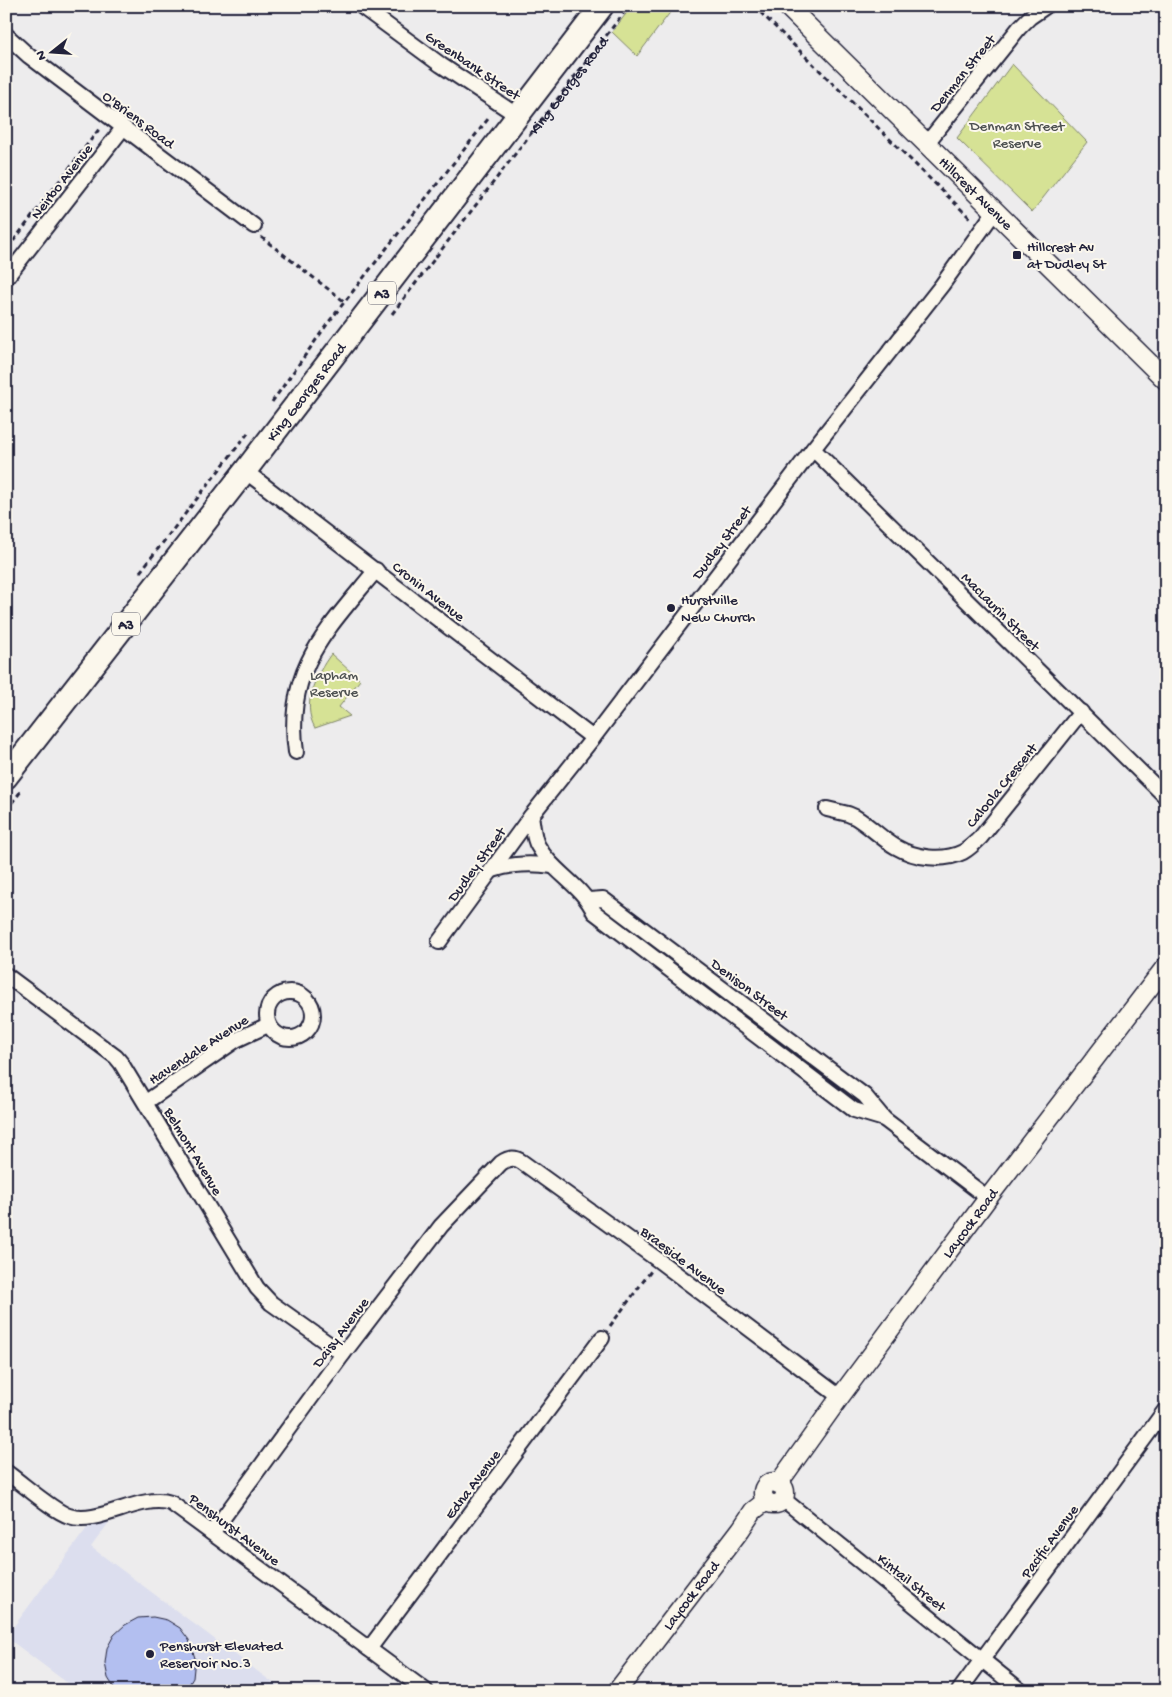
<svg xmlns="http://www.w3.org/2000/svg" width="1172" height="1697" viewBox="0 0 1172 1697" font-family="'Gochi Hand',sans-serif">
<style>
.built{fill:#dcdeee}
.green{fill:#d6e295;stroke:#7c8268}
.building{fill:#b3bff0;stroke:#22223b}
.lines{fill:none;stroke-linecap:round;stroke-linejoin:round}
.minor-casing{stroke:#22223b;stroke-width:18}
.tertiary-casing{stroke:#22223b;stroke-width:21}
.secondary-casing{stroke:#22223b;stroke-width:22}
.trunk-casing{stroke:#22223b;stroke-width:26}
.path{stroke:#22223b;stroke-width:3;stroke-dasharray:5 4;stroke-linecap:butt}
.minor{stroke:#fbf7ec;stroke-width:14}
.tertiary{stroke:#fbf7ec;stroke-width:18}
.secondary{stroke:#fbf7ec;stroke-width:19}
.trunk{stroke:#fbf7ec;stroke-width:22}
.poi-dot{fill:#22223b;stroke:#fbf7ec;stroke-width:2}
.labels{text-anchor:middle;stroke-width:4;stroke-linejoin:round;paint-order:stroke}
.shield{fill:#fbf7ec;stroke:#636270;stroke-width:1}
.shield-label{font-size:14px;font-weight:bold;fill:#22223b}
.street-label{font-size:15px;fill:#22223b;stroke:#fbf7ec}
.park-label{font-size:15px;fill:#4f5252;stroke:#fbf7ec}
.poi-label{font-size:15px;fill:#22223b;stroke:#fbf7ec;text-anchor:start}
</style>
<rect width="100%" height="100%" fill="#edeced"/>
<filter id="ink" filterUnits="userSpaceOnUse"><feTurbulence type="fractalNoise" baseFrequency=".02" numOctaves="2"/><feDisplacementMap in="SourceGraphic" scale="10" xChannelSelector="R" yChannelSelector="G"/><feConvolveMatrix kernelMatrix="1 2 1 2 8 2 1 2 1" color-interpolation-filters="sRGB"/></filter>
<g filter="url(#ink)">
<polygon class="built" points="110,1521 91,1547 284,1691 78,1691 6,1637 87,1528"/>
<g class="green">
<polygon points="632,6 675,6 637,56 612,32"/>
<polygon points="1012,64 1087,142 1032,212 957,138"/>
<path d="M331 654 360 680 339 707 350 716 315 728C301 703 316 675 331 654Z"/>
</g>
<polygon class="building" points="153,1617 167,1620 180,1628 189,1640 195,1658 193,1678 185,1691 116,1691 108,1678 105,1663 107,1648 114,1635 125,1625 138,1618"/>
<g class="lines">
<defs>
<g id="minor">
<polyline points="361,6 441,65 518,116"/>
<polyline points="6,35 29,56 254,226"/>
<polyline points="927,143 1019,28 1030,17 1046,6"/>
<polyline points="6,278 123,128"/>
<polyline points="813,449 1166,797"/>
<polyline points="245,471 593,738"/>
<path d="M296 752C284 669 328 629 376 570"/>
<path d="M827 809 848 814 855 817C870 826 882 839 896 847 915 858 943 862 963 852 970 848 976 842 981 837L1081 712"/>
<path d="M531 816C533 825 533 838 538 846 552 872 582 885 594 912L854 1110 884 1119"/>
<path d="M493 870C513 863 532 863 553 866"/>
<polyline points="589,900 603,899 865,1096 884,1119 988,1198"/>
<polyline points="439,942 531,816 593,738 813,449 942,285 995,211"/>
<polyline points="6,975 116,1057 121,1063 257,1288 271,1303 343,1354"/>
<circle cx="290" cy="1015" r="23"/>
<polyline points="146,1102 236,1040 268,1025"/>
<path d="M6 1472C22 1483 53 1511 69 1516 99 1526 140 1493 171 1503L426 1691"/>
<polyline points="783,1499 1021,1691"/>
<path d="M212 1533 343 1354 441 1226 501 1163C508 1158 515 1157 522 1162L658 1260 840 1397"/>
<polyline points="369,1649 602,1338"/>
<polyline points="959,1691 1166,1409"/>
</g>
<g id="tertiary">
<circle cx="774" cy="1493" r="11"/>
<path id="s2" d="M778 1484 840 1397 988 1198 1166 966"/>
<path id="s3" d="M617 1691 741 1529 753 1511 766 1501"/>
</g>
<g id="secondary">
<path id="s4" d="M787 6 1166 380"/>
</g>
<g id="trunk">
<path id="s5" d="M6 777 245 471 602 6"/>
</g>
</defs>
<use href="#minor" class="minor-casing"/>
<use href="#tertiary" class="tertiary-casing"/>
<use href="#secondary" class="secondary-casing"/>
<use href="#trunk" class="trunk-casing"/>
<g class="path">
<polyline points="754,6 970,218"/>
<polyline points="261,237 345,302"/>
<polyline points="8,248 100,128"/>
<path id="s1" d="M392 314 629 6"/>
<polyline points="272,402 328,323 488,119"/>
<polyline points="140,572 248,433"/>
<polyline points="6,810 22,790"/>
<polyline points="610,1326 651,1271"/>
</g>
<use href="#minor" class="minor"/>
<use href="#tertiary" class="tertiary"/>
<use href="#secondary" class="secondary"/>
<use href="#trunk" class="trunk"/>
</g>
</g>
<g class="poi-dot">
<rect x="1012" y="250" width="10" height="10" rx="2.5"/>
<circle cx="671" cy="608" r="5"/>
<circle cx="150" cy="1654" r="5"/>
</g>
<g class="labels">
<g class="shield">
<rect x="368" y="281.5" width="28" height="23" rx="4"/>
<rect x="112" y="612.5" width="28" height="23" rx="4"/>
</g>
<g class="shield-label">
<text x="382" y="298">A3</text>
<text x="126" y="629">A3</text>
</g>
<g class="street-label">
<text transform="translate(473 65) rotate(34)" y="5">Greenbank Street</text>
<text transform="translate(962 73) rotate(-51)" y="5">Denman Street</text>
<text dy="5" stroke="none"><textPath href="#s1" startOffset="289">King Georges Road</textPath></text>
<text transform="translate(139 119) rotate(37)" y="5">O'Briens Road</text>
<text transform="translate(61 181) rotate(-52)" y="5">Neirbo Avenue</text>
<text dy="5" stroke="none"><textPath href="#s4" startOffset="266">Hillcrest Avenue</textPath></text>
<text dy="5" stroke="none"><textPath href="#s5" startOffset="488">King Georges Road</textPath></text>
<text transform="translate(721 542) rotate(-53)" y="5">Dudley Street</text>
<text transform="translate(429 591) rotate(38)" y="5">Cronin Avenue</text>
<text transform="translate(1001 611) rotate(45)" y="5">MacLaurin Street</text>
<text transform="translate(1001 785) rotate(-51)" y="5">Caloola Crescent</text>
<text transform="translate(476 864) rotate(-54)" y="5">Dudley Street</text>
<text transform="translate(750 989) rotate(37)" y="5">Denison Street</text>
<text transform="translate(198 1049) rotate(-33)" y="5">Havendale Avenue</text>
<text transform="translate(194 1151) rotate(59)" y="5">Belmont Avenue</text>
<text dy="5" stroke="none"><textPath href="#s2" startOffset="324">Laycock Road</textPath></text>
<text transform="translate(684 1260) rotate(37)" y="5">Braeside Avenue</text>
<text transform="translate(340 1332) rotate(-53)" y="5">Daisy Avenue</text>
<text transform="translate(472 1484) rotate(-53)" y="5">Edna Avenue</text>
<text transform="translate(235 1529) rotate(37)" y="5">Penshurst Avenue</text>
<text transform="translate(1049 1541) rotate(-54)" y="5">Pacific Avenue</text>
<text transform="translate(912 1582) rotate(39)" y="5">Kintail Street</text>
<text dy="5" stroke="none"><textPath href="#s3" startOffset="121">Laycock Road</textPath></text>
</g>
<g class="park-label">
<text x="1017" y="130">Denman Street<tspan x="1017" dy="17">Reserve</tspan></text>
<text x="334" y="679">Lapham<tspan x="334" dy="17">Reserve</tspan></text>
</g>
<g class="poi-label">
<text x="1027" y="251">Hillcrest Av<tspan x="1027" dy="17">at Dudley St</tspan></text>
<text x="681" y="604">Hurstville<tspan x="681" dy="17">New Church</tspan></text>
<text x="160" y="1650">Penshurst Elevated<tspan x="160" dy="17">Reservoir No.3</tspan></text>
</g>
</g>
<rect width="1172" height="1697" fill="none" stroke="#fbf7ec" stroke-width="25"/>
<rect x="12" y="12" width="1147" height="1672" fill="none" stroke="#22223b" stroke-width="2" filter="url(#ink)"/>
<g transform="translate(52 52) rotate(253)" stroke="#fbf7ec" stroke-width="4" paint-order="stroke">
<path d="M0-4L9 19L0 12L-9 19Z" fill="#22223b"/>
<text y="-8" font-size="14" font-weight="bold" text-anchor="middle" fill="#22223b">N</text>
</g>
</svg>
